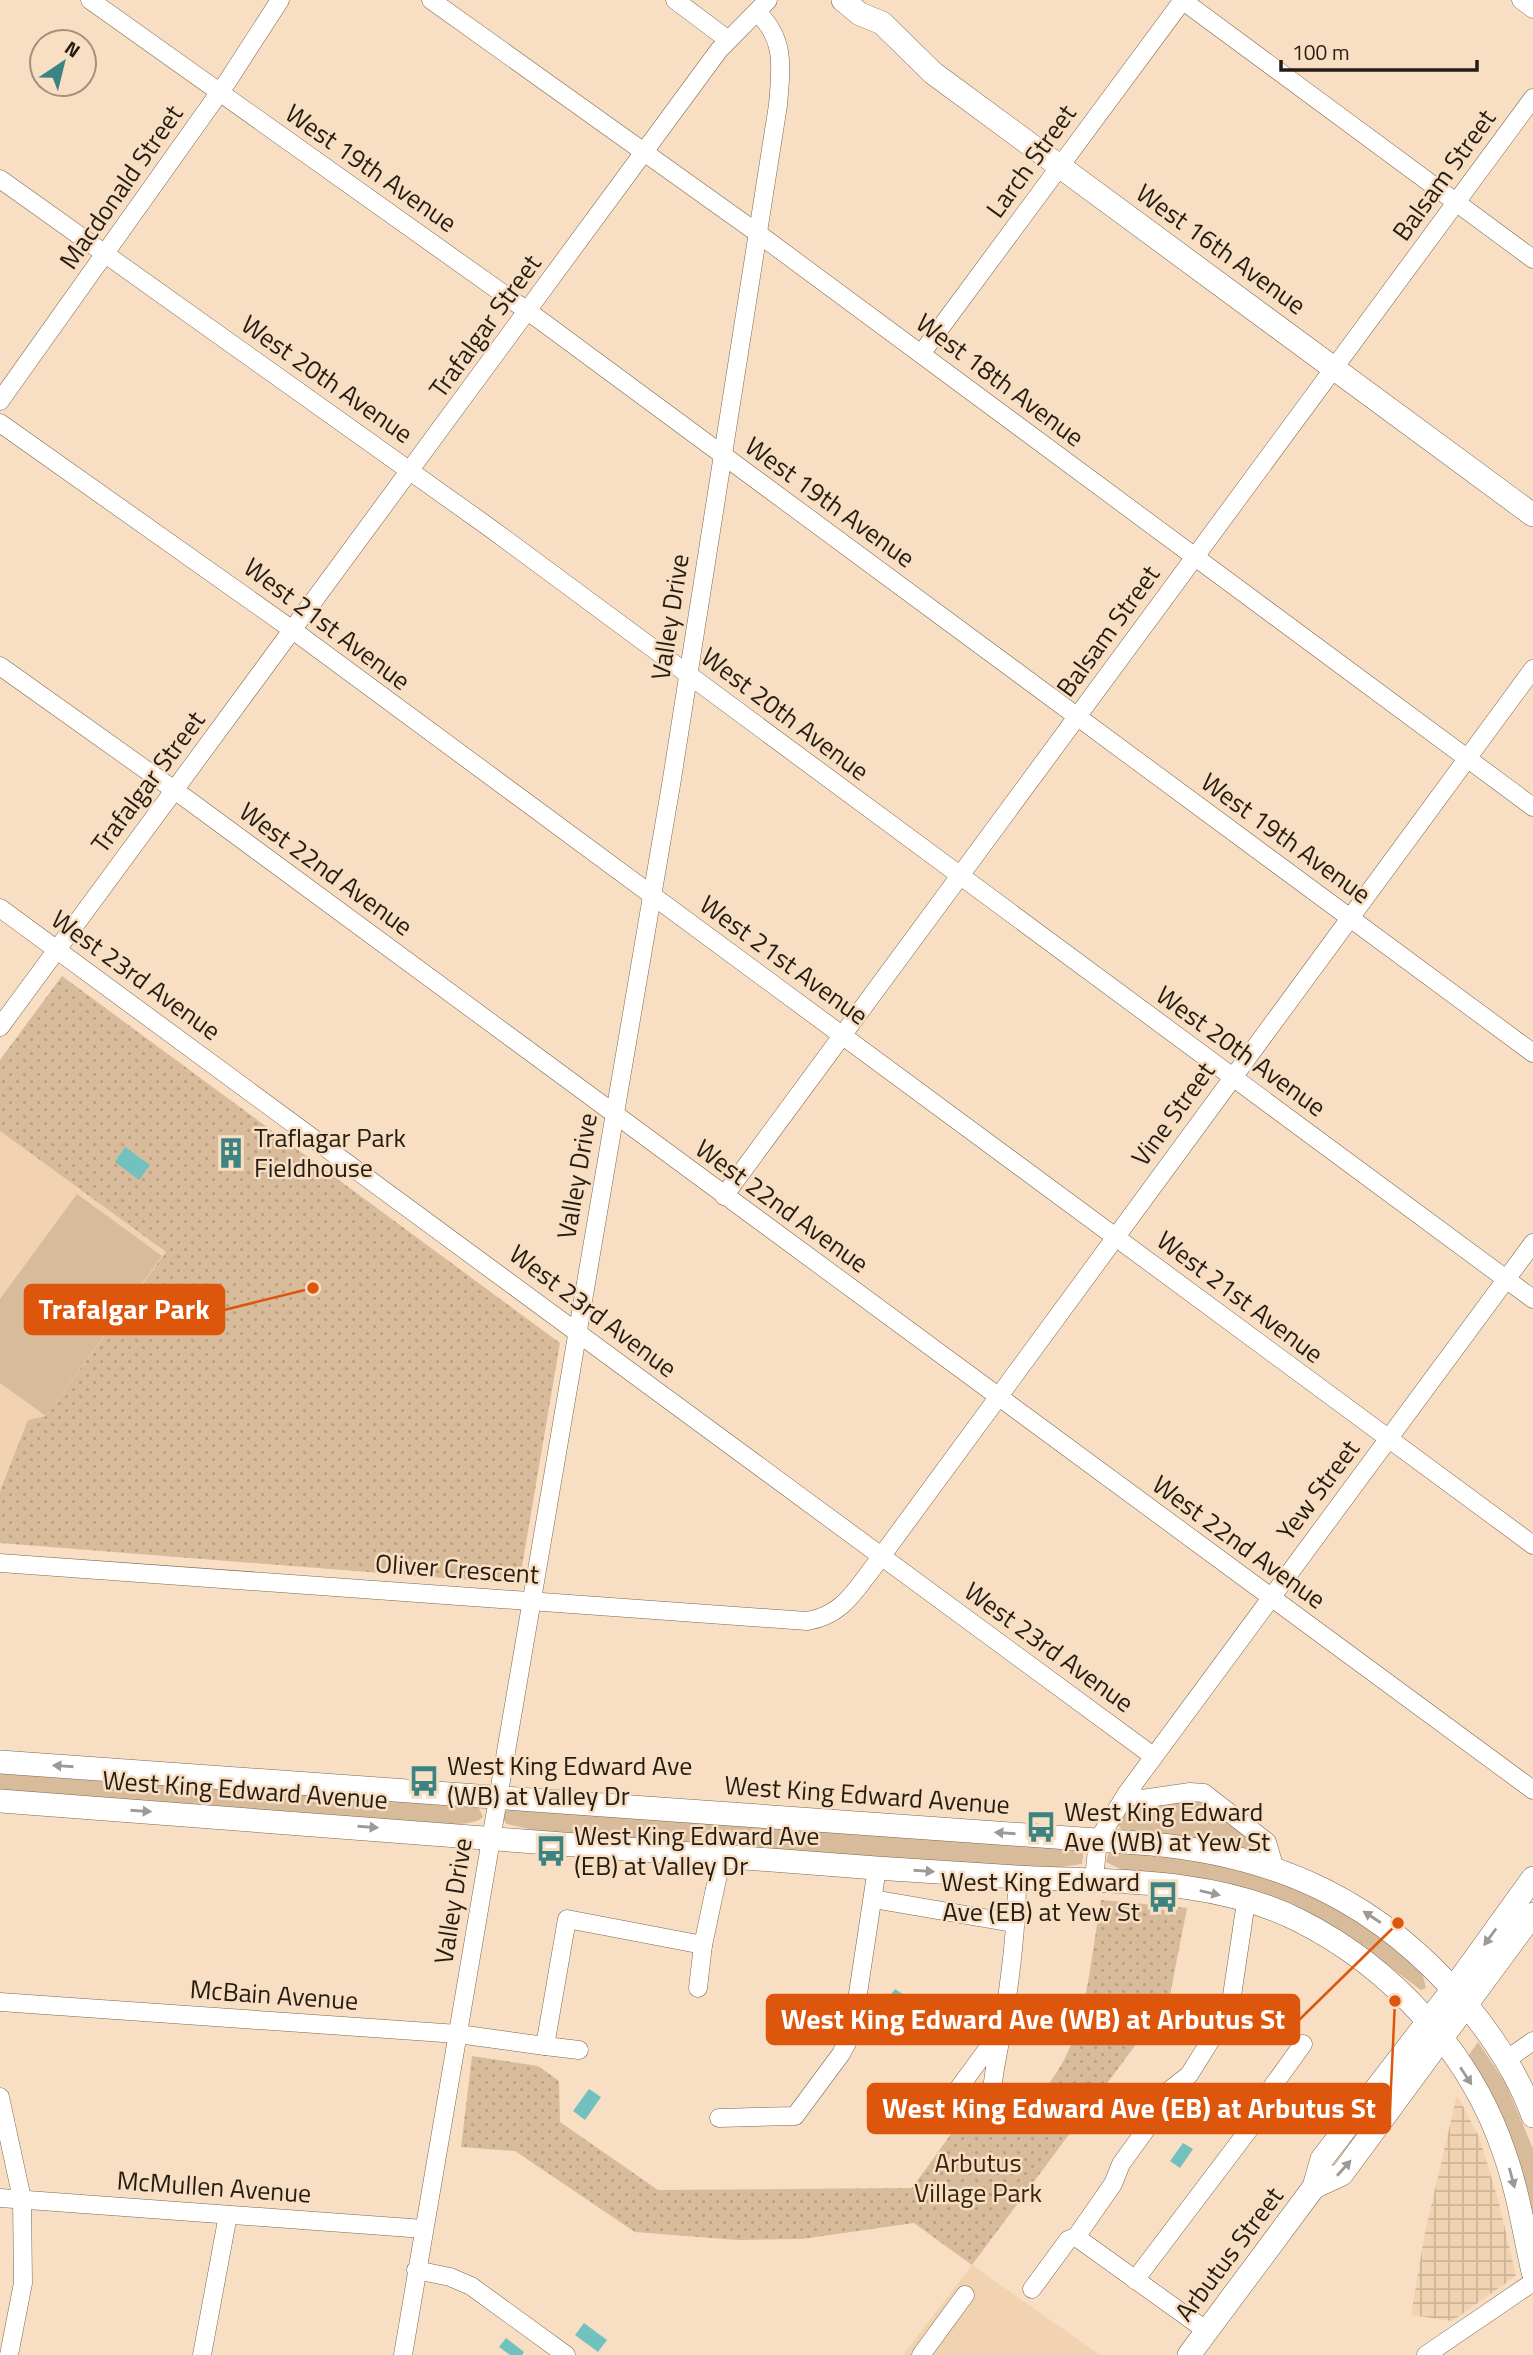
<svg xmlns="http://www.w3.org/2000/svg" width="1533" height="2355" viewBox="0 0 1533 2355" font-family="'Titillium Web',sans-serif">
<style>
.built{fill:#f1d3b1}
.industrial{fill:url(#industrial-grid)}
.green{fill:#d8bb9a}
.park{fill:url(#park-dots)}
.water{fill:#71c2bf}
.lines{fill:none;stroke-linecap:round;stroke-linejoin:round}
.minor-casing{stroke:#7c664e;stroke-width:19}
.major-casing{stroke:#7c664e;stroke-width:24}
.minor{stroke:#fff;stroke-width:18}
.major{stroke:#fff;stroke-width:23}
.oneway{fill:#9d9994}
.labels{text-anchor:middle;stroke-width:5;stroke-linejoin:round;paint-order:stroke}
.street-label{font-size:26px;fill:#251c12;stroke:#f8dfc3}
.poi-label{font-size:26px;fill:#251c12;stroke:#f8dfc3;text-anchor:start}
.park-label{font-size:26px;fill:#37250f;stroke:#f8dfc3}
.leader{fill:none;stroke:#de560c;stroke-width:2.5}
.callout-dot{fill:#de560c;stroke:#f8dfc3;stroke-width:2.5}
.callout{fill:#de560c;stroke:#de560c;stroke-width:2.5}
.callout-label{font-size:28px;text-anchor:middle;font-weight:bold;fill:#fff}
</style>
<defs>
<pattern id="industrial-grid" width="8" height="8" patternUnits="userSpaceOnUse" patternTransform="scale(1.75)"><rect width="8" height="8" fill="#f1d3b1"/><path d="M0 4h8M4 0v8" fill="none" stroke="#ceb597"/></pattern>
<pattern id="park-dots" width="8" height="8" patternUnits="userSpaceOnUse" patternTransform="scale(1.75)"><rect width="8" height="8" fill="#d8bb9a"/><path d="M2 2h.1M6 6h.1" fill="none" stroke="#b9a084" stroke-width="1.8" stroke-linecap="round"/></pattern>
</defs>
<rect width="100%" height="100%" fill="#f8dfc3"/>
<g class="built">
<polygon points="0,1131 166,1252 46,1416 0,1491"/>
<polygon points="972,2265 1100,2355 903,2355"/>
</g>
<polygon class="industrial" points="1457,2095 1480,2139 1499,2203 1516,2276 1452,2321 1411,2315 1425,2232"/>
<g class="green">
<polygon points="77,1194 162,1256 46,1416 0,1383 0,1299"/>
<path d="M0 1769 479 1808 483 1817C467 1835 329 1817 299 1815L295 1811 288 1814 200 1807 195 1803 189 1807 0 1790Z"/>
<polygon points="1197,1798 1259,1840 1267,1856 1125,1833 1118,1825 1129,1807"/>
<polygon points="513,1809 1084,1849 1082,1864 1049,1869 546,1833 507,1824 503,1819 504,1811"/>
<polygon points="1109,1852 1199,1856 1330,1900 1421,1968 1426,1988 1421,1990 1370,1952 1118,1868 1106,1862"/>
<polygon points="1478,2042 1506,2084 1533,2149 1533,2233 1466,2059"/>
</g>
<g class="park">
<polygon points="62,976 560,1343 519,1584 0,1543 0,1491 28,1420 46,1416 166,1252 0,1131 0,1060"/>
<path d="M1101 1900 1187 1908 1169 2000 972 2265 914 2223 802 2239 737 2240 635 2232 515 2151 461 2147 472 2056 538 2066 559 2081 560 2122 658 2190 912 2188 959 2123C968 2124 978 2126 986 2125 997 2124 1011 2116 1020 2110 1087 2066 1088 1971 1101 1900Z"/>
</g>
<g class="water">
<polygon points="125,1147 150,1165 139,1180 115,1162"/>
<polygon points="895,1989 907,1997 890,2019 879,2011"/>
<polygon points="589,2089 601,2097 585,2120 573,2111"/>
<polygon points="1183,2143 1193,2149 1180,2168 1170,2161"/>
<polygon points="584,2323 607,2340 598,2352 575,2335"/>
<polygon points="506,2338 524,2352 522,2355 510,2355 499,2347"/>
</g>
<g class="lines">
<defs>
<g id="minor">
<polyline points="90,0 540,320 1533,1053"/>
<polyline points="431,0 756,232 1533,807"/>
<polyline points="675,0 727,39"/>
<polyline points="1182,0 1533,259"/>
<polyline points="1521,0 1533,9"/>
<polyline points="0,179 490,528 1533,1299"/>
<polyline points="921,354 1183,0"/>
<polyline points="0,401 229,79 280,0"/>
<polyline points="0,423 294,631 1533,1545"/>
<polyline points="0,666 191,802 1533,1790"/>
<polyline points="0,908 1153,1756"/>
<polyline points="0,1027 719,50 768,0"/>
<polyline points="724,1196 1533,98"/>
<path d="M0 1563 807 1621C840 1616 853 1594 872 1569L1533 669"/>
<polyline points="1127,1793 1142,1799 1190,1792 1204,1793 1267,1842 1275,1869"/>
<polyline points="1094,1879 1098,1840 1127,1793 1533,1243"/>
<polyline points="873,1899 1013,1923"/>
<polyline points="698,1988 703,1945"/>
<polyline points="0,2002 458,2034 545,2046 567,1919 703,1945 722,1856"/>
<path d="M1002 2029 956 2092 952 2101C959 2115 980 2126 988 2105 993 2093 993 2076 996 2063 1007 2005 1017 1936 1017 1877"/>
<polyline points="545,2046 579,2050"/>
<polyline points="1506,2060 1533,2041"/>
<polyline points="0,2097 22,2199 23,2283 9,2355"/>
<polyline points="719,2118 795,2116 841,2054 852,2033 877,1868"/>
<polyline points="0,2198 424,2229"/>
<polyline points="1076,2237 1207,2331"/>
<polyline points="416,2270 450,2277 471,2286 566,2355"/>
<polyline points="1135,2280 1269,2103 1272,2087 1303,2044"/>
<polyline points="1032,2289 1068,2240 1076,2237 1113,2184 1121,2164 1147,2128 1149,2106 1189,2075 1230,2009 1246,1902"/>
<polyline points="202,2355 228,2215"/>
<path d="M403 2355 671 785 778 105C781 67 786 40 757 12"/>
<polyline points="921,2355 965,2295"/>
<polyline points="1426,2355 1533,2282"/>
</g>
<g id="major">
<polyline points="843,0 860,14 882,23 933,73 1533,515"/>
<path d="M0 1762 1152 1844C1280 1856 1381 1903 1465 2003 1493 2037 1518 2074 1533 2116"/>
<path d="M0 1801C292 1822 584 1847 876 1868 922 1871 969 1874 1016 1877 1110 1882 1214 1877 1300 1921 1393 1968 1471 2054 1504 2152 1518 2191 1524 2232 1533 2272"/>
<polyline points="1314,2187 1342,2174 1533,1914"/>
<polyline points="1189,2355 1314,2187 1322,2159 1453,1989 1533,1878"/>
</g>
</defs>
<use href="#minor" class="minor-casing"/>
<use href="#major" class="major-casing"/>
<use href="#minor" class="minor"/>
<use href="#major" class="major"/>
</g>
<defs><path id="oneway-solid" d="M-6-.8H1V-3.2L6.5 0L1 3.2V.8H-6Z" transform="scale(1.75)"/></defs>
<g class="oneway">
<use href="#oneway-solid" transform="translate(63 1766) rotate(-176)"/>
<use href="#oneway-solid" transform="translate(141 1811) rotate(4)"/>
<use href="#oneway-solid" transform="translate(368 1827) rotate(4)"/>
<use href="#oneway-solid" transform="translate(1005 1833) rotate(-176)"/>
<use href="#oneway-solid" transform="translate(924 1871) rotate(4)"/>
<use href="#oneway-solid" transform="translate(1210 1893) rotate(13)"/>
<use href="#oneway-solid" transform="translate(1372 1917) rotate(-147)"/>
<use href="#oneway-solid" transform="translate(1490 1937) rotate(126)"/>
<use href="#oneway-solid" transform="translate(1466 2076) rotate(57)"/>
<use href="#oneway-solid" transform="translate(1344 2168) rotate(-48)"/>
<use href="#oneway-solid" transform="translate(1512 2178) rotate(75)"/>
</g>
<defs>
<symbol id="building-bare" viewBox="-9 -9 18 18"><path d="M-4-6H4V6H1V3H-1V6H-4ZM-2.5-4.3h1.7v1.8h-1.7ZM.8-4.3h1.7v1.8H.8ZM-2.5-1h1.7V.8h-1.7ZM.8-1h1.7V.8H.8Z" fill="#3c8482" stroke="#f8dfc3" stroke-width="2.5" paint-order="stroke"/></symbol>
<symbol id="bus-bare" viewBox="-9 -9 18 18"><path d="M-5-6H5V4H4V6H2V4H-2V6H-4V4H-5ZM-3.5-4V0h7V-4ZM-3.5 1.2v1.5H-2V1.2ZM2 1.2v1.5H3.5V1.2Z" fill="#3c8482" stroke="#f8dfc3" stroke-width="2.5" paint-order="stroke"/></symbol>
</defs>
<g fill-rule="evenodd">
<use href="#building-bare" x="209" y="1131" width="44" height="44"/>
<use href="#bus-bare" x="402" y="1759" width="44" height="44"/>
<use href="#bus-bare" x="1019" y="1805" width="44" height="44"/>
<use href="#bus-bare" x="529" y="1829" width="44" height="44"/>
<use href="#bus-bare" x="1141" y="1875" width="44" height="44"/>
</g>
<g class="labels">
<g class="street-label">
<text transform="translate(1031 161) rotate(-54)" y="9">Larch Street</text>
<text transform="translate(371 168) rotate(35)" y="9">West 19th Avenue</text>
<text transform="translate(1444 175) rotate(-54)" y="9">Balsam Street</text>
<text transform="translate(121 187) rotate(-55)" y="9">Macdonald Street</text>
<text transform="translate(1221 249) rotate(36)" y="9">West 16th Avenue</text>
<text transform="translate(485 326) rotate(-54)" y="9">Trafalgar Street</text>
<text transform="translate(327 379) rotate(35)" y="9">West 20th Avenue</text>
<text transform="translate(1000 380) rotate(37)" y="9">West 18th Avenue</text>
<text transform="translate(830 502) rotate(36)" y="9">West 19th Avenue</text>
<text transform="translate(670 617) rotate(-81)" y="9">Valley Drive</text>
<text transform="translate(327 624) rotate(37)" y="9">West 21st Avenue</text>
<text transform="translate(1108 631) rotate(-54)" y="9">Balsam Street</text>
<text transform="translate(785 714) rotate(37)" y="9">West 20th Avenue</text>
<text transform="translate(148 782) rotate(-53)" y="9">Trafalgar Street</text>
<text transform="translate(1286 838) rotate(36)" y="9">West 19th Avenue</text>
<text transform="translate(326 869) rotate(36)" y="9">West 22nd Avenue</text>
<text transform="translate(784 960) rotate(36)" y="9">West 21st Avenue</text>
<text transform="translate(136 975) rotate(36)" y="9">West 23rd Avenue</text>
<text transform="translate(1241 1051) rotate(36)" y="9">West 20th Avenue</text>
<text transform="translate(1173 1114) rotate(-54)" y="9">Vine Street</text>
<text transform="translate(577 1176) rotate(-80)" y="9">Valley Drive</text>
<text transform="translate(782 1206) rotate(36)" y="9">West 22nd Avenue</text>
<text transform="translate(1240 1297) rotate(37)" y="9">West 21st Avenue</text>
<text transform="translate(593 1311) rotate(37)" y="9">West 23rd Avenue</text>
<text transform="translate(1318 1490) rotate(-53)" y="9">Yew Street</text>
<text transform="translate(1239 1542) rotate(36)" y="9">West 22nd Avenue</text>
<text transform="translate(457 1569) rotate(4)" y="9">Oliver Crescent</text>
<text transform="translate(1049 1647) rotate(36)" y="9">West 23rd Avenue</text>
<text transform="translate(245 1790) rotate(4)" y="9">West King Edward Avenue</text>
<text transform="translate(867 1795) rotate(4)" y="9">West King Edward Avenue</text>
<text transform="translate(453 1901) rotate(-81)" y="9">Valley Drive</text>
<text transform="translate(274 1995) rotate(4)" y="9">McBain Avenue</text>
<text transform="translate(214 2187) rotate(4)" y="9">McMullen Avenue</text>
<text transform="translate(1229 2254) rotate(-53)" y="9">Arbutus Street</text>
</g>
<g class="poi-label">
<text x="254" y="1147">Traflagar Park<tspan x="254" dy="30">Fieldhouse</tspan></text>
<text x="447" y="1775">West King Edward Ave<tspan x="447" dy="30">(WB) at Valley Dr</tspan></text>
<text x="1064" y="1821">West King Edward<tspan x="1064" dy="30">Ave (WB) at Yew St</tspan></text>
<text x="574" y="1845">West King Edward Ave<tspan x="574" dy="30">(EB) at Valley Dr</tspan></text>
<text x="1140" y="1891" text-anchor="end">West King Edward<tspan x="1140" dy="30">Ave (EB) at Yew St</tspan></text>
</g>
<g class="park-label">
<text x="978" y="2172">Arbutus<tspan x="978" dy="30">Village Park</tspan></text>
</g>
</g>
<path class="leader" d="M313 1288L224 1310M1398 1923L1299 2020M1395 2001L1390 2108"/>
<g class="callout-dot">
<circle cx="313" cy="1288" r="7"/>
<circle cx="1398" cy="1923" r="7"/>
<circle cx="1395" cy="2001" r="7"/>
</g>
<g class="callout">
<rect x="25" y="1285" width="199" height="49" rx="7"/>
<rect x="767" y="1995" width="532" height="49" rx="7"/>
<rect x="868" y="2084" width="522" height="49" rx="7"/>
</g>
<g class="callout-label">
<text x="124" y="1319">Trafalgar Park</text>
<text x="1033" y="2029">West King Edward Ave (WB) at Arbutus St</text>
<text x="1129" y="2118">West King Edward Ave (EB) at Arbutus St</text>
</g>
<g transform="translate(63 63) rotate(35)"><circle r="33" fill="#f8dfc3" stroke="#a4917c" stroke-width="2"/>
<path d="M0-5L12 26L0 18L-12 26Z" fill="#3c8482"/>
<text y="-10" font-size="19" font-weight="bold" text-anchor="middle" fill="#251c12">N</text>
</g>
<path d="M1281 60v10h196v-10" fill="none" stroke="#251c12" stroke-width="3.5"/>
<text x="1292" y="60" font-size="21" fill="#251c12" stroke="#f8dfc3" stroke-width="5" paint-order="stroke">100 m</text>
</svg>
